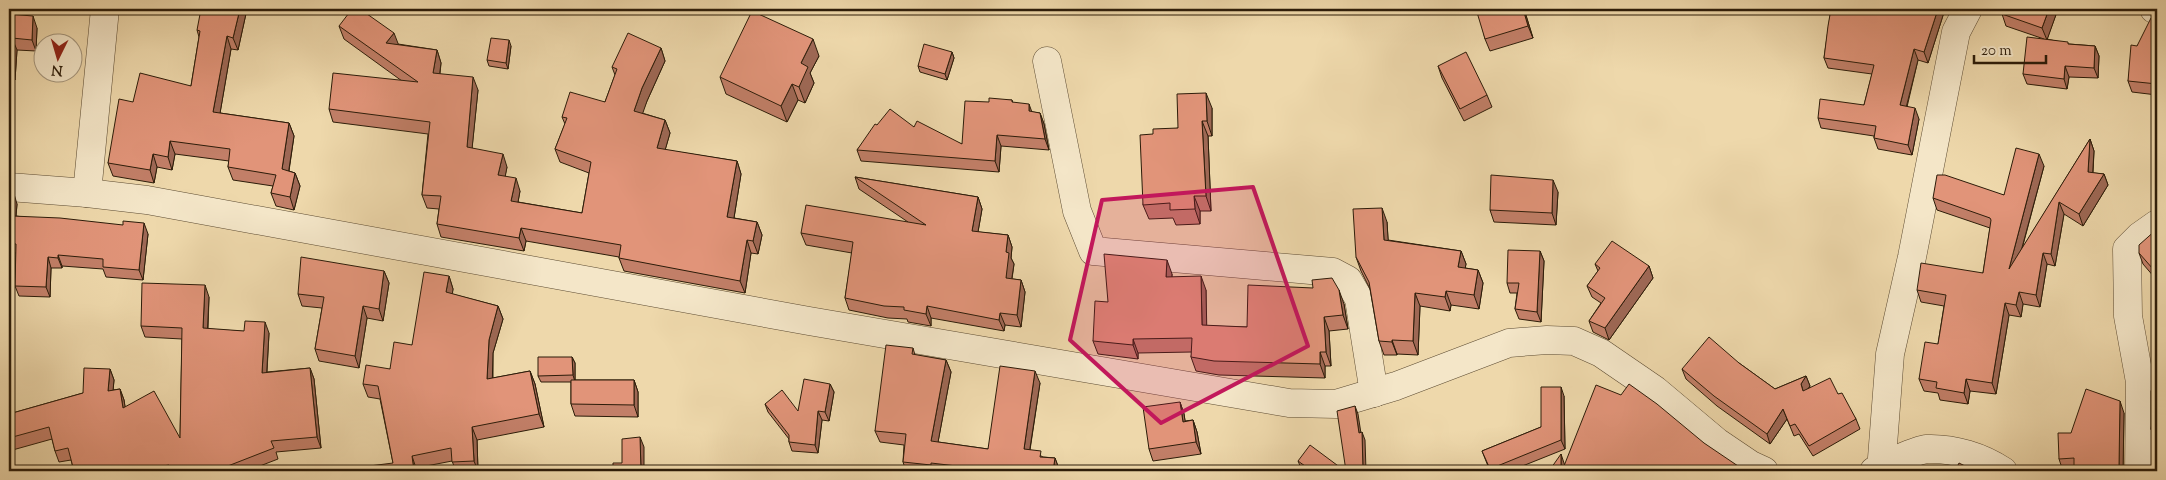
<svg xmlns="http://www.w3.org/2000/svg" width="2166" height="480" viewBox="0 0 2166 480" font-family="'Sorts Mill Goudy',serif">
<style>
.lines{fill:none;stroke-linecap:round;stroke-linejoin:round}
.street-casing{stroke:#5c4b32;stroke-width:29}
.street{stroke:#f4e6c8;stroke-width:28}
.wall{fill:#c27f68;stroke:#2c1c09}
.shaded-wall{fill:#9e6855;stroke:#2c1c09}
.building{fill:#e19479;stroke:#2c1c09}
.marked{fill:#c2185b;fill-opacity:0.2;stroke:#c2185b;stroke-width:4;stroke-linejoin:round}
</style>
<rect width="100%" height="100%" fill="#eed8ab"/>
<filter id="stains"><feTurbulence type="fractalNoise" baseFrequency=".004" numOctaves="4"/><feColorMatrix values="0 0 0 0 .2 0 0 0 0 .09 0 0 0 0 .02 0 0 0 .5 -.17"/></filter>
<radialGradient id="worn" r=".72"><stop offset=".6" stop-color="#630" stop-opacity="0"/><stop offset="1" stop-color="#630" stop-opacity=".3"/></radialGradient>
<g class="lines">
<defs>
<g id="street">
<polyline points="2154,9 2157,10"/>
<polyline points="1047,61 1077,211 1093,251 1333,272 1348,280 1359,299 1374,393"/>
<polyline points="9,187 87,193 147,200 809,321 1289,403 1336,404 1396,386 1509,343 1547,340 1574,341 1601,353 1655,390 1717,442 1751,465 1764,471"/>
<polyline points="87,193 105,9"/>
<path d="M1874 471C1884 465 1916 450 1927 449 1954 448 1982 457 2003 471"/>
<polyline points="1881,471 1890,354 1912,257 1956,32 1968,9"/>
<polyline points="2139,471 2140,382 2128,316 2127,249 2140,236 2157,224"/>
</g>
</defs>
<use href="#street" class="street-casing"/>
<use href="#street" class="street"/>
</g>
<g class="wall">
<polygon points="247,9 238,50 231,49 220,113 289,123 294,136 289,171 295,173 300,186 294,210 276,206 271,193 273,186 233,180 228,167 229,161 175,154 172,170 157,167 154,183 113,176 108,163 133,102 191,86 199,37 197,30"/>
<polygon points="1478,9 1524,9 1533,38 1490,51 1485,39"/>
<polygon points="1831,9 1945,9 1928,63 1918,60 1907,107 1919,119 1912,155 1878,149 1874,138 1874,136 1821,128 1818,118 1864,105 1872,74 1828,68 1824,58"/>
<polygon points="2058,9 2047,39 2069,44 2095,46 2099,56 2098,78 2069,77 2067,89 2027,84 2023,74 2044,39 2006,26 2002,14"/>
<polygon points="9,14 37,28 36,51 17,50 15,80 11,80 9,101"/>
<polygon points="2157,21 2157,95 2132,92 2128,81 2137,46"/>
<polygon points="339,26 398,44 437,50 441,63 440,74 478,90 472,148 507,167 505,176 520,191 518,202 582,213 589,173 560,162 555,149 565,124 562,117 605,102 615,75 612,67 661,48 665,61 647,101 642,113 665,120 670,133 665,150 737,161 741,174 734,218 757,222 762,235 758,254 751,253 745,293 624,271 619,258 619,257 526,241 524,251 441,237 437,224 439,209 427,208 422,195 428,134 333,122 329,109 402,81 344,39"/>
<polygon points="511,46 508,69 489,66 487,60"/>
<polygon points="952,52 954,58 947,80 920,72 918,66"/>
<polygon points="819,56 810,73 814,83 805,103 798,100 787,122 726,94 720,77"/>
<polygon points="1438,66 1487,95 1492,107 1464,121 1442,78"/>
<polygon points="1012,100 1013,103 1032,112 1040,113 1044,124 1049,150 1001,146 999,172 861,161 857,150 877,125 914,127 962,144 989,102"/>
<polygon points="1212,108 1212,136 1208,136 1211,211 1200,211 1200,224 1176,225 1173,218 1149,219 1143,205 1153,134 1178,128"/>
<polygon points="2090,139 2094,151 2093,173 2104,174 2108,185 2083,226 2064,214 2055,266 2047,264 2040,307 2023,304 2021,317 2009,315 1996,394 1970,391 1968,404 1940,400 1938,393 1924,391 1919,379 1938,344 1944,306 1921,302 1917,290 1983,273 1990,228 1937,210 1933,198 2004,195 2044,166 2022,249"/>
<polygon points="855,177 978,197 982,209 978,232 1008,235 1012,247 1011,258 1014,264 1012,279 1021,280 1025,292 1021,327 1005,325 1004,331 931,318 931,326 908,322 907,319 888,318 849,310 845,298 852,253 806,245 801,233 908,222 859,189"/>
<polygon points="1558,192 1556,225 1494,222 1490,210"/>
<polygon points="9,194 17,204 16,216 148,234 143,280 106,277 103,269 62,266 62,268 51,268 50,297 19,296 15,286 16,253 9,253"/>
<polygon points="1387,222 1388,240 1461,251 1466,264 1465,268 1478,270 1483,283 1479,309 1451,305 1450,311 1420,306 1418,355 1397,354 1397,355 1384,355 1379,341 1370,289 1361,271 1356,257"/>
<polygon points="2157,229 2155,278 2143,264 2139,253"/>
<polygon points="1540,251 1544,261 1541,322 1519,319 1515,309 1517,293 1510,293 1507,283"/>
<polygon points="1595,264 1649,266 1653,278 1609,340 1593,332 1589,321 1601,303 1592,297 1587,286 1598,271"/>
<polygon points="384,271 389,283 383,321 367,318 359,368 319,361 315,349 322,308 302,306 298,294"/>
<polygon points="1172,274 1172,277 1206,290 1206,326 1247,327 1344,304 1348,329 1329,331 1331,366 1325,366 1325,378 1219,375 1196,371 1191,357 1192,352 1138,353 1138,359 1098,354 1093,341 1108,302"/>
<polygon points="449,276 453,289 452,294 498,306 503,319 493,353 493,378 530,371 535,384 544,427 477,440 478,471 456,471 452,461 416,468 393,463 380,399 368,397 363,384 390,369 412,345"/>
<polygon points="209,297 208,329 269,333 267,372 310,368 314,379 321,448 276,452 278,459 247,471 74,471 71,460 59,462 55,451 52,439 9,451 9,414 83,393 110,369 114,380 113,390 120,389 124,400 125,407 180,438 182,339 145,337 141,326"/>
<polygon points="913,348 915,355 946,360 951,372 938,442 988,449 1040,383 1030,450 1043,457 1055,458 1059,469 1059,471 906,471 903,462 904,445 880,442 875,431"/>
<polygon points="572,357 575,363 575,380 634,380 638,392 638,417 575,416 571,404 571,382 541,382 538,376"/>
<polygon points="1739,363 1775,389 1806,376 1810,386 1809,388 1838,394 1856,419 1860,429 1813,456 1799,434 1794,436 1787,419 1770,444 1717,406 1686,379 1682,369"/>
<polygon points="830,384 834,392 829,421 822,420 818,453 792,451 789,442 789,439 768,412 765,404 798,411"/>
<polygon points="2157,391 2157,441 2155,441 2151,429"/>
<polygon points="1564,396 1565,449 1510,471 1490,471 1482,451 1541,427"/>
<polygon points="1180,402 1184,414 1185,421 1193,420 1197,432 1201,454 1153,461 1149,449"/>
<polygon points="2124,413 2123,471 2063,471 2059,459 2071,433"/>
<polygon points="1298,461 1345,471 1305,471 1301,468"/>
</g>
<g class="shaded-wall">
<polygon points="240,9 247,9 238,50 233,38"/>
<polygon points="1523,9 1524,9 1533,38 1528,26"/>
<polygon points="1938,9 1945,9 1928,63 1924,52"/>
<polygon points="2049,9 2058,9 2047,40 2042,28"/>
<polygon points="33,16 37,28 36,51 32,40"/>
<polygon points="394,33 399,46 386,43"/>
<polygon points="227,36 231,49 218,125 213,112"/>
<polygon points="12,38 17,50 15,80 11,68"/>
<polygon points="813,39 819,56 810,73 814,83 805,103 799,87 801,63"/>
<polygon points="509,40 511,46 508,69 506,63"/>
<polygon points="2095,46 2099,56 2098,78 2094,68"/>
<polygon points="661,48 665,61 647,101 639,124 634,111 642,88"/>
<polygon points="1914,49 1918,60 1904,116 1900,105"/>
<polygon points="437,50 441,63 438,86 433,73"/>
<polygon points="952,52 954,58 947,80 945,74"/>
<polygon points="2065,66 2069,77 2067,89 2064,79"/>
<polygon points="9,74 11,80 9,101"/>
<polygon points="473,77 478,90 471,159 467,147"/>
<polygon points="792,84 798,100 787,122 781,106"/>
<polygon points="1206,93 1212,108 1212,136 1207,121"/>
<polygon points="1029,104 1033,115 1029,111"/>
<polygon points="1915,108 1919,119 1912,155 1908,145"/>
<polygon points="1040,113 1044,124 1049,150 1045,139"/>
<polygon points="665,120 670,133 662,161 657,148"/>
<polygon points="1202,121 1208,136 1211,211 1206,196"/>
<polygon points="289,123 294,136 287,182 282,169"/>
<polygon points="997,135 1001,146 999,172 995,161"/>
<polygon points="2090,139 2094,151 2092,184 2088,172"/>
<polygon points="170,141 175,154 172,170 168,157"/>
<polygon points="153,154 157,167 154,183 150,170"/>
<polygon points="503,154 507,167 503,188 498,175"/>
<polygon points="2039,154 2044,166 2013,281 2009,269"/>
<polygon points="737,161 741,174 732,230 727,217"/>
<polygon points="295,173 300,186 294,210 290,197"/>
<polygon points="2104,174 2108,185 2083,226 2079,214"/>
<polygon points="516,178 520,191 516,213 511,201"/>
<polygon points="1553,180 1558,192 1556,225 1552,213"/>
<polygon points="14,194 17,204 15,226 12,216"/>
<polygon points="1194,196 1200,211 1200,224 1195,209"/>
<polygon points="978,197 982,209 976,243 972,231"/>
<polygon points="2059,202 2064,214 2055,266 2051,254"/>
<polygon points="1382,208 1387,222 1389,253 1384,240"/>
<polygon points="757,222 762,235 758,254 753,241"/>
<polygon points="144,223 148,234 143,280 139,270"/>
<polygon points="521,228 526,241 524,251 519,238"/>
<polygon points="1008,235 1012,247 1011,258 1014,264 1010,290 1006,278 1006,252"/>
<polygon points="747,240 751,253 745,293 740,281"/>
<polygon points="1461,251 1466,264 1463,280 1458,267"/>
<polygon points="1540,251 1544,261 1541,322 1537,312"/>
<polygon points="2043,253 2047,264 2040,307 2036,295"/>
<polygon points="58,255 62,266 62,268 58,258"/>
<polygon points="48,257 51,268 50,297 46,287"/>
<polygon points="1167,260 1172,274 1171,291 1166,277"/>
<polygon points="1649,266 1653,278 1609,340 1605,328"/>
<polygon points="1478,270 1483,283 1479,309 1474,295"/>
<polygon points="384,271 389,283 383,321 379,309"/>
<polygon points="449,276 453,289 451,305 446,292"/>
<polygon points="1201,276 1206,290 1207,339 1202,325"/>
<polygon points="1021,280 1025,292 1021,327 1017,315"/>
<polygon points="205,285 209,297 207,339 203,328"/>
<polygon points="1339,290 1344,304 1348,329 1343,315"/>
<polygon points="1446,291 1451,305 1450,311 1445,297"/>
<polygon points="2019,292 2023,304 2021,317 2016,305"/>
<polygon points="1415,293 1420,306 1418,355 1413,341"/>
<polygon points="2005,303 2009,315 1996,394 1992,383"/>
<polygon points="363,306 367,318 359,368 355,356"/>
<polygon points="498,306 503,319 493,353 492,392 487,379 489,340"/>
<polygon points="927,306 931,318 931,326 926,314"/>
<polygon points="1000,313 1005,325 1004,331 999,320"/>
<polygon points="1324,317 1329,331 1331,366 1326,352"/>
<polygon points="265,322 269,333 266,384 262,373"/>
<polygon points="1133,339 1138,353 1138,359 1133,345"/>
<polygon points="1392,340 1397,354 1397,355 1392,342"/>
<polygon points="1320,352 1325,366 1325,378 1320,364"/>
<polygon points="572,357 575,363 575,382 573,375"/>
<polygon points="946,360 951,372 936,453 931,441"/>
<polygon points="310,368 314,379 321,448 317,437"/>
<polygon points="110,369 114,380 112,402 108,391"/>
<polygon points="530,371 535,384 544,427 539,414"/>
<polygon points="1035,371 1040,383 1028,461 1024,449"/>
<polygon points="1806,376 1810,386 1804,394 1801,384"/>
<polygon points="1966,379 1970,391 1968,404 1964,393"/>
<polygon points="634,380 638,392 638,417 634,405"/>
<polygon points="830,384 834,392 829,421 825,412"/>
<polygon points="1561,387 1564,396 1565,449 1561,440"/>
<polygon points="120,389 124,400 127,419 123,408"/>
<polygon points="2120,401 2124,413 2123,471 2121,471 2119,466"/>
<polygon points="1180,402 1184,414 1187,433 1183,422"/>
<polygon points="1355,406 1358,414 1362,440 1359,433"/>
<polygon points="1783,409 1787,419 1770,444 1767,434"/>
<polygon points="818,411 822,420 818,453 815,445"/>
<polygon points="1193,420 1197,432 1201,454 1196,442"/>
<polygon points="472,427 477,440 478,471 474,461"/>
<polygon points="1362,432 1365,440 1366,471 1363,471"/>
<polygon points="640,437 644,447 644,471 641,471"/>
<polygon points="1561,454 1565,466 1565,471 1561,471"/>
<polygon points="412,456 417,471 414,471"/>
<polygon points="1055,458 1059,469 1059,471 1053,471"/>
<polygon points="1738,466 1740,471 1734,471"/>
</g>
<g class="building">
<polygon points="201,9 240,9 233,38 227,36 213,112 289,123 282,169 295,173 290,197 271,193 276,175 228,167 230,149 170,141 168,157 153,154 150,170 108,163 119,99 133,102 140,73 191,86 200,31 197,30"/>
<polygon points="352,9 360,9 394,33 386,43 437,50 433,73 473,77 467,147 503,154 498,175 516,178 511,201 582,213 591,162 555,149 567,118 562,117 570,92 605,102 617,69 612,67 628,33 661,48 642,88 634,111 665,120 657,148 737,161 727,217 757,222 753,241 747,240 740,281 619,258 621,245 521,228 519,238 437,224 441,196 422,195 430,122 329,109 333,73 418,82 339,26"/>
<polygon points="1476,9 1523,9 1528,26 1485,39"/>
<polygon points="1831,9 1938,9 1924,52 1914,49 1900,105 1915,108 1908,145 1874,138 1876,126 1818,118 1820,99 1864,105 1874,65 1824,58 1828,26"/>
<polygon points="2003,9 2049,9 2042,28 2002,14"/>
<polygon points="752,11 813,39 801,63 808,67 799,87 792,84 781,106 720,77"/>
<polygon points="9,14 33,16 32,40 12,38 11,68 9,68"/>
<polygon points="2151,18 2157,21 2157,84 2128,81 2131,45 2137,46"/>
<polygon points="2027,37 2068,42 2068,44 2095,46 2094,68 2065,66 2064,79 2023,74"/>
<polygon points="491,38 509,40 506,63 487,60"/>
<polygon points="924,44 952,52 945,74 918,66"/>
<polygon points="1466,52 1487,95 1460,109 1438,66"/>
<polygon points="1206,93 1207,121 1202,121 1206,196 1194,196 1195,209 1170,210 1170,203 1143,205 1140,135 1153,134 1153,129 1178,128 1177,94"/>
<polygon points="989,98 1012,100 1012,102 1029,104 1029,111 1040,113 1045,139 997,135 995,161 857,150 875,124 877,125 890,109 914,127 917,121 962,144 965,101 989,102"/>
<polygon points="2090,139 2088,172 2104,174 2079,214 2059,202 2051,254 2043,253 2036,295 2019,292 2016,305 2005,303 1992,383 1966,379 1964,393 1936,388 1937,382 1919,379 1925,342 1938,344 1946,295 1917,290 1921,263 1983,273 1991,220 1990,218 1933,198 1937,175 1945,175 2004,195 2016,148 2039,154 2009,269"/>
<polygon points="1491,175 1553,180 1552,213 1490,210"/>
<polygon points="855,177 978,197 972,231 1008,235 1006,252 1009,253 1006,278 1021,280 1017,315 1000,313 999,320 927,306 926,314 904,310 904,307 884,306 845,298 853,242 801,233 806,205 926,225"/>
<polygon points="9,194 14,194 12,216 60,218 123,225 123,221 144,223 139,270 103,267 103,259 58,255 58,258 48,257 46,287 15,286 16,244 9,243"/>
<polygon points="1382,208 1384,240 1461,251 1458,267 1478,270 1474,295 1446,291 1445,297 1415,293 1413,341 1392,340 1392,342 1379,341 1369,282 1356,257 1353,209"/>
<polygon points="2157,229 2157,287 2153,269 2139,253 2139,245"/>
<polygon points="1612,241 1649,266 1605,328 1589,321 1605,298 1587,286 1600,268 1595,264"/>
<polygon points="1508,250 1540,251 1537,312 1515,309 1519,283 1507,283"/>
<polygon points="1104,254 1167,260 1166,277 1201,276 1202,325 1247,327 1248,285 1313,288 1312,280 1332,278 1339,290 1343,315 1324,317 1326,352 1320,352 1320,364 1214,361 1191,357 1192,338 1133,339 1133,345 1093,341 1095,301 1108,302"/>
<polygon points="301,257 384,271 379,309 363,306 355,356 315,349 324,297 298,294"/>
<polygon points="424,272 449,276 446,292 498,306 489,340 487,379 530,371 539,414 472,427 474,461 452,462 451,448 412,456 414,471 339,471 338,470 393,463 378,386 363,384 366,365 390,369 394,342 412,345"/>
<polygon points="142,283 205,285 203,328 244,331 245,321 265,322 262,373 310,368 317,437 271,441 274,448 215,471 171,471 169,465 133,471 74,471 68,448 55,451 49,427 9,438 9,414 83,393 84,368 110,369 108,391 120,389 123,408 154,391 180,438 182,328 141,326"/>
<polygon points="1709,337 1739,363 1775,389 1806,376 1801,384 1803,391 1830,378 1838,394 1842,393 1856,419 1809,446 1795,424 1790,426 1783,409 1767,434 1714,396 1682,369"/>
<polygon points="886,345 913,348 912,354 946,360 931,441 988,449 1000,366 1035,371 1024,449 1041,451 1040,457 1055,458 1053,471 999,471 931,463 931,465 903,462 906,434 875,431"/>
<polygon points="538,357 572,357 573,375 538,376"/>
<polygon points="804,379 830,384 825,412 818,411 815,445 789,442 789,435 765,404 782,390 798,411"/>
<polygon points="571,380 634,380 634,405 571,404"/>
<polygon points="1629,384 1657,404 1704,443 1738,466 1734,471 1562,471 1596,385 1621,395"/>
<polygon points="1541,387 1561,387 1561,440 1490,469 1482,451 1541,427"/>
<polygon points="2086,389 2120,401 2119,466 2074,467 2074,458 2059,459 2058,433 2071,433"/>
<rect x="2151" y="391" width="6" height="38"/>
<polygon points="1180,402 1183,422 1193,420 1196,442 1149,449 1143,407"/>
<polygon points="1355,406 1359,433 1362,432 1363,471 1346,471 1337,411"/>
<polygon points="640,437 641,471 613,471 613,463 622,463 622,439"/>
<polygon points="1310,445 1345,471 1312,471 1298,461"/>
<polygon points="1561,454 1561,471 1549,471"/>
<polygon points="1959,463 1975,471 1955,471"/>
<polygon points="1226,467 1227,471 1209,471"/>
</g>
<path class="marked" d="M1253 187 1308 346 1161 423 1070 340 1102 200Z"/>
<rect width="2166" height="480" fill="none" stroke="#eed8ab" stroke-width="30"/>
<rect x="10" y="10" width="2146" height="460" fill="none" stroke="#2c1c09" stroke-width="2.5"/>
<rect x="15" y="15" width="2136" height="450" fill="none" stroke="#2c1c09"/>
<g transform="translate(58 58) rotate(185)"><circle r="24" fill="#f4e6c8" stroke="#a4957c"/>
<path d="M0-4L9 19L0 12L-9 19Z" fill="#8f2418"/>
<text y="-8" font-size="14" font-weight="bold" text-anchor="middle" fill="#2c1c09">N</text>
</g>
<path d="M1974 55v8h72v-8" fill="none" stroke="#2c1c09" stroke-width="2.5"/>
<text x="1981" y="55" font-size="15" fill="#2c1c09" stroke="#f4e6c8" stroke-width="4" paint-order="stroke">20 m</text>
<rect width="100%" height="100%" filter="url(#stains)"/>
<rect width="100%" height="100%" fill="url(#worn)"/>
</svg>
